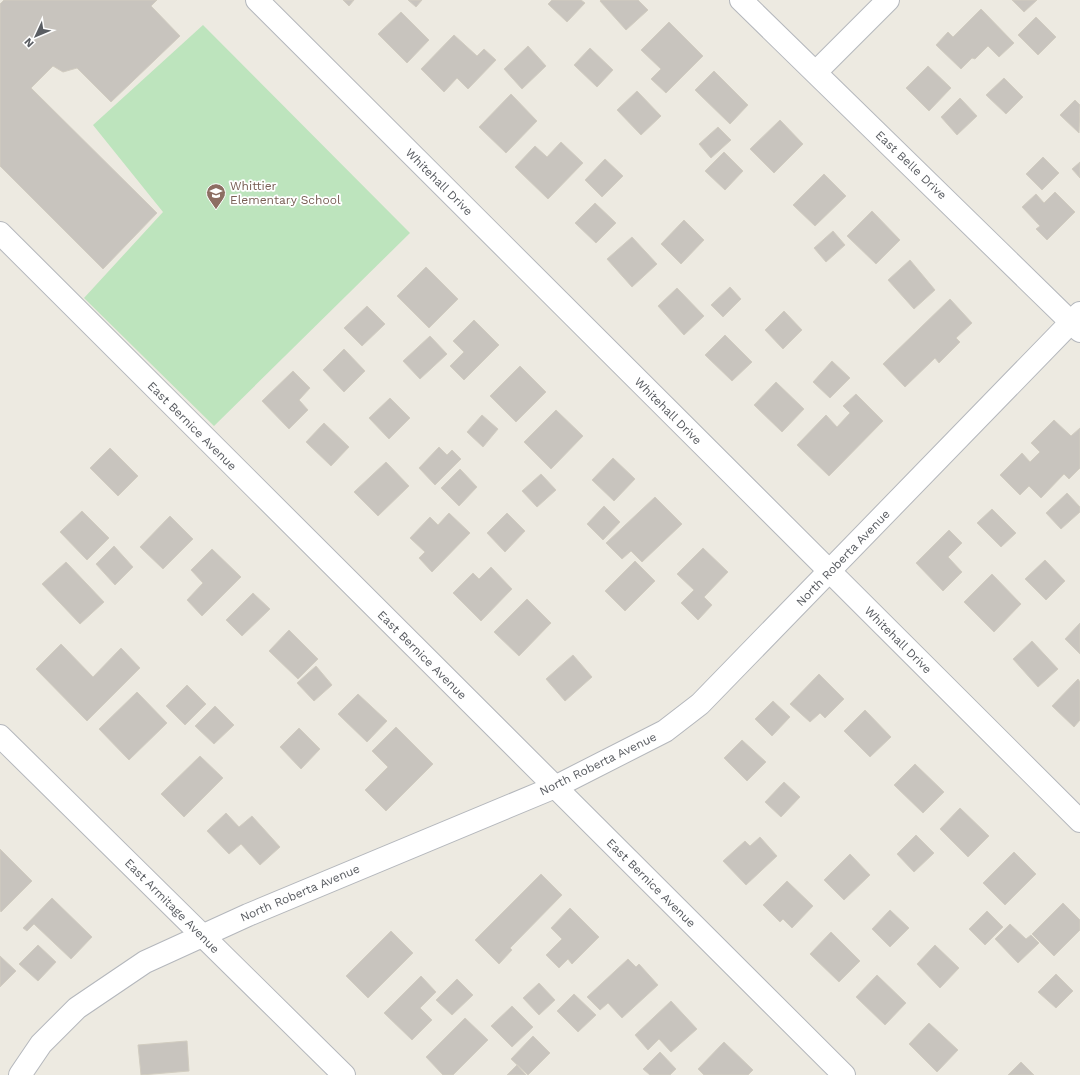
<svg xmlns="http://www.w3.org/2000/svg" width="1080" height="1075" viewBox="0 0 1080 1075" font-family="'Work Sans',sans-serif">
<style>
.green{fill:#bde4bd}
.building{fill:#c8c4be;stroke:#d1ccc0}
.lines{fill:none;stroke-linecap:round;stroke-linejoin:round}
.street-casing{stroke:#b4b7bc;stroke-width:24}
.street{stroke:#fff;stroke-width:22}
.labels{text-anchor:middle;stroke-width:3.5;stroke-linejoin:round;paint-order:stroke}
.street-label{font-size:12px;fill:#5a5d62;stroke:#fff}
.education-label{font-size:12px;fill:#785e54;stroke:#fff;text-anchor:start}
</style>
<rect width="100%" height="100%" fill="#edeae1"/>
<polygon class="green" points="203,25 410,233 214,426 84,298 163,212 93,125"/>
<g class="building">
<polygon points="4,0 157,0 151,6 180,36 111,102 77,68 63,72 53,66 31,88 157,213 103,269 0,166 0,4"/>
<polygon points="343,0 354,0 349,6"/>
<polygon points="408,0 422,0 416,7"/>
<polygon points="552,0 581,0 585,3 567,22 548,4"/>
<polygon points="601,0 638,0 648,10 626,30 600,1"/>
<polygon points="1012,0 1037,0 1024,12"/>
<polygon points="981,9 1014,43 999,57 988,46 975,59 972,58 961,69 936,45 948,32 953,37"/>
<polygon points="401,12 429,40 407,63 378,34"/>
<polygon points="1036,17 1056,37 1038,55 1018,35"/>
<polygon points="669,22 703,56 666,93 651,79 661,69 641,50"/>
<polygon points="454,35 477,56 484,49 496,60 468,89 457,78 444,92 421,69"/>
<polygon points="528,46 546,66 522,89 504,69"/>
<polygon points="590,48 613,70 597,87 574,65"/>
<polygon points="928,66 951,88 929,111 906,88"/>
<polygon points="714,71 748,105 730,124 695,90"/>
<polygon points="1004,78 1023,97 1006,114 986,95"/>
<polygon points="637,91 661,116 641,135 617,110"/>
<polygon points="511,94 537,121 506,153 479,127"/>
<polygon points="960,98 977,116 957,135 941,117"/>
<polygon points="1075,100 1080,105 1079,133 1060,115"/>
<polygon points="780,120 803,144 774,173 750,149"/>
<polygon points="718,127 731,140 711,158 699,144"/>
<polygon points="561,142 583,163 548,199 515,167 535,146 547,157"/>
<polygon points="724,152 743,171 725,190 705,171"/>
<polygon points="1043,157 1059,173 1042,190 1026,174"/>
<polygon points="605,159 623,176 602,197 585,180"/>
<polygon points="1080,162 1080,178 1072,169"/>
<polygon points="824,174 846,196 815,226 793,205"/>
<polygon points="1055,192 1075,212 1047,240 1036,229 1040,226 1022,207 1036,194 1044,203"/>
<polygon points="595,203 616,223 596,243 575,223"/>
<polygon points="872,211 900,240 876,264 847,236"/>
<polygon points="684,220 704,240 681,264 661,244"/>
<polygon points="833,231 845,245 826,262 814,248"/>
<polygon points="632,237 657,264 632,287 607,259"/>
<polygon points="910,260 935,290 914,309 888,280"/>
<polygon points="426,267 458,299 429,328 397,296"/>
<polygon points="730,287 741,299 723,317 711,305"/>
<polygon points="677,288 704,316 684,335 658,306"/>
<polygon points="950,299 972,323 956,338 960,342 939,363 935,358 905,387 883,364"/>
<polygon points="367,306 385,324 362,346 344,328"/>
<polygon points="784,311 802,330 783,349 765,330"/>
<polygon points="474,320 499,345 464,380 450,366 464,352 453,341"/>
<polygon points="725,335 752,362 732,381 705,355"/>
<polygon points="430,336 447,354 420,379 403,361"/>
<polygon points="344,349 365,371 344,392 323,370"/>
<polygon points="832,361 850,378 830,398 813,382"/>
<polygon points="520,366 546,392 516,422 490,396"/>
<polygon points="293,371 310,388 299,400 308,410 289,429 262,401"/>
<polygon points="776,382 804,409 782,432 754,405"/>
<polygon points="856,394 883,421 829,476 797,445 826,415 837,427 850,413 843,406"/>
<polygon points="390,398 410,418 389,439 369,418"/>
<polygon points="556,410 583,436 551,469 524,442"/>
<polygon points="482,415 498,429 483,447 467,432"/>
<polygon points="1054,420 1071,436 1080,428 1080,468 1069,479 1064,474 1041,498 1029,486 1020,495 1000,475 1022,453 1030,462 1040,452 1031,443"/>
<polygon points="324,423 349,447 331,466 306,442"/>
<polygon points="439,447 447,455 452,450 461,459 435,485 419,468"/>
<polygon points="110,448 138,476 118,496 90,468"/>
<polygon points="613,458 635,479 614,501 592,480"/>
<polygon points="386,462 409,486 378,516 354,492"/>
<polygon points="460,469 477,487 459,506 441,488"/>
<polygon points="541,474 556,490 537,507 522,491"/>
<polygon points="1067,493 1080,507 1080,512 1061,529 1046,513"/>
<polygon points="655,497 682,524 642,562 631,551 622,559 606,543"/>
<polygon points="604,506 620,522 603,540 587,524"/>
<polygon points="992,509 1016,533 1001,547 977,523"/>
<polygon points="82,511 109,538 87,560 60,532"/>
<polygon points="449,513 470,533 432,572 419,558 425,552 410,538 430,517 438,525"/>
<polygon points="507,513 525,531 505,552 487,533"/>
<polygon points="170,516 193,539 163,569 140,547"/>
<polygon points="949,530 962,543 948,557 962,572 943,591 916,563"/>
<polygon points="114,546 133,567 115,585 96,564"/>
<polygon points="703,548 728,572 704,597 712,605 698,620 681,603 694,590 677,574"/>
<polygon points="212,549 241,577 202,616 187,600 203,583 191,570"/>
<polygon points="1045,560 1065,581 1046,600 1025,579"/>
<polygon points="635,561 655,581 625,611 605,591"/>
<polygon points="66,562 104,602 80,624 42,584"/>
<polygon points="491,567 512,589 481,621 453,593 473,573 479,579"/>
<polygon points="992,574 1021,604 994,632 964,602"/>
<polygon points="253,593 270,609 242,636 226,620"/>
<polygon points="527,599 551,623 519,656 494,632"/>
<polygon points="1080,623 1080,654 1065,639"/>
<polygon points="289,630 318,659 298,679 269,651"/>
<polygon points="1032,641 1058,669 1038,687 1013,659"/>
<polygon points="61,644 93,677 121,648 140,668 87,721 36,669"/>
<polygon points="573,655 592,677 565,701 546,679"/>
<polygon points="316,666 332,685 314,701 297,683"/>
<polygon points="819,674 844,699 825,718 820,713 810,722 790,704"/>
<polygon points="1078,679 1080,682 1080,720 1074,727 1052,706"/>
<polygon points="187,685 206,704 185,725 166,706"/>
<polygon points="137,692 167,723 129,760 99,729"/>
<polygon points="358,694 387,721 367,742 338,714"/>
<polygon points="773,701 790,717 772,736 755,719"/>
<polygon points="215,706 234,725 214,744 195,726"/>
<polygon points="865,710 891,737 870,757 844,731"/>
<polygon points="396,727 433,764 386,811 365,790 388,767 372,751"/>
<polygon points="299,728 320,749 301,769 280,747"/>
<polygon points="742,740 766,762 747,781 724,758"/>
<polygon points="200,756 223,778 184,817 161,794"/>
<polygon points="915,764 944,792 923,813 894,785"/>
<polygon points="784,782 800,797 781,817 765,802"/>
<polygon points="960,808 989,836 968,857 940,829"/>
<polygon points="226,813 239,827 252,816 280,847 260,865 241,844 229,854 207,831"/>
<polygon points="916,835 934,853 914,872 897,854"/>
<polygon points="760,837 777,856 746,885 723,861 745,841 750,846"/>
<polygon points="0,849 32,881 1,912 0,910"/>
<polygon points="1014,852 1036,874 1005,905 983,883"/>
<polygon points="850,854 870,875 844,900 824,880"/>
<polygon points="541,874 562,895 510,948 512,950 499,964 475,940"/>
<polygon points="787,881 813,906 792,928 783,919 780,922 763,905"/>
<polygon points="52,898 92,937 71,959 34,924 27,931 23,928"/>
<polygon points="1063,903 1080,920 1080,930 1054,956 1032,934"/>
<polygon points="570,908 599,937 572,964 568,959 559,968 546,955 562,939 551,928"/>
<polygon points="890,910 909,928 890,947 872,929"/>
<polygon points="987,911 1003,927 985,945 969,929"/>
<polygon points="1010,924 1026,939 1031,935 1039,943 1018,963 995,939"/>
<polygon points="391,931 413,953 368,998 346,976"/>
<polygon points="831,932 860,961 839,982 810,954"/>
<polygon points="38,945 56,962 38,981 19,964"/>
<polygon points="935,945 959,968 940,988 917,964"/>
<polygon points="0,956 16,971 0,987"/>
<polygon points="628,959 636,967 639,964 658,985 622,1018 608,1003 600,1010 587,997"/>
<polygon points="1056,974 1073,991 1056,1008 1038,992"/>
<polygon points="877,975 906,1003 885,1025 856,997"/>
<polygon points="421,976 436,992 420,1008 432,1020 412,1040 384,1013"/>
<polygon points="457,979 473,995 452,1015 436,1000"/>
<polygon points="539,983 555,1000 539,1015 523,998"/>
<polygon points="574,994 596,1015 578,1032 557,1011"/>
<polygon points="671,1001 697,1029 671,1052 659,1039 648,1050 635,1035"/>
<polygon points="512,1006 533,1027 512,1047 491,1026"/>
<polygon points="465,1018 488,1040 453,1075 443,1075 426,1057"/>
<polygon points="929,1023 958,1050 937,1072 909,1044"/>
<polygon points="533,1036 550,1053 528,1075 511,1059"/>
<polygon points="187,1041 189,1071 141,1075 138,1045"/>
<polygon points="724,1042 753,1070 748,1075 704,1075 698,1069"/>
<polygon points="660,1052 676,1069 670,1075 650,1075 643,1069"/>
<polygon points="1021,1062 1034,1075 1008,1075"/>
<polygon points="517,1065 526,1075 507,1075"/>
</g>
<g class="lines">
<defs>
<g id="street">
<polyline points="257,0 1080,821"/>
<polyline points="741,0 1080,331"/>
<polyline points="816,72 888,0"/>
<polyline points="0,233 844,1075"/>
<polyline points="0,736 344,1075"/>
<polyline points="20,1075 41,1044 77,1008 145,962 248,915 555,787 665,731 700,704 1080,313"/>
</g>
</defs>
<use href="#street" class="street-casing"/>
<use href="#street" class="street"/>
</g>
<defs>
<symbol id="school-pin" viewBox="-11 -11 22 30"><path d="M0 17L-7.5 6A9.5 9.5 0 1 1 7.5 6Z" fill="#8d6e63" stroke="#fff"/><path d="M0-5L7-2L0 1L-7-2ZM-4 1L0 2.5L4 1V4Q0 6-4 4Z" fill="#fff"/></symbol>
</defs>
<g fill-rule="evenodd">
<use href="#school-pin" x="205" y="182" width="22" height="30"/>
</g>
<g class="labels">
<g class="street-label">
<text transform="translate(911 165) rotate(44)" y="4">East Belle Drive</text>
<text transform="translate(439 182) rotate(45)" y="4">Whitehall Drive</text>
<text transform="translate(668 411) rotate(45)" y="4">Whitehall Drive</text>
<text transform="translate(192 426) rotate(45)" y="4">East Bernice Avenue</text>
<text transform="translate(843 558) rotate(-46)" y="4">North Roberta Avenue</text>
<text transform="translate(898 640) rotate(45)" y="4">Whitehall Drive</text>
<text transform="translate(422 655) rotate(45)" y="4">East Bernice Avenue</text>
<text transform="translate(598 764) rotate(-26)" y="4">North Roberta Avenue</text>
<text transform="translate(651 883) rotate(45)" y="4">East Bernice Avenue</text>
<text transform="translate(300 893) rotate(-23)" y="4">North Roberta Avenue</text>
<text transform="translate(172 906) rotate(45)" y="4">East Armitage Avenue</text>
</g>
<g class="education-label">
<text x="230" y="190">Whittier<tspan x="230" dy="14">Elementary School</tspan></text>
</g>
</g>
<g transform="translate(36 36) rotate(226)" stroke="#ffffff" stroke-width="3" paint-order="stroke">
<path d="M0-3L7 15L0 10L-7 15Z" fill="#5a5d62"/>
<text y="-6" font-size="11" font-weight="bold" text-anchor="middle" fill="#5a5d62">N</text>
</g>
</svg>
